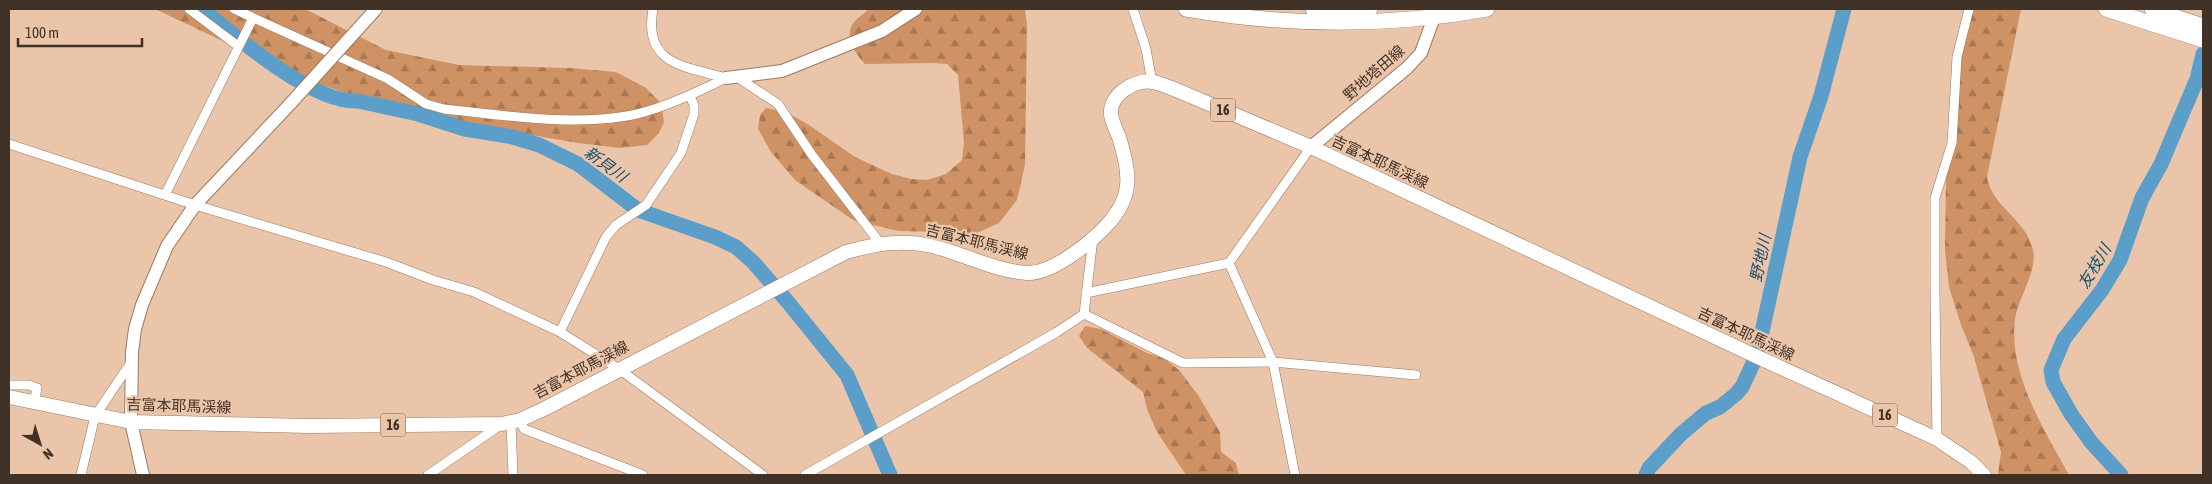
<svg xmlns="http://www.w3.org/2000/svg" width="2212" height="484" viewBox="0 0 2212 484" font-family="'Asap Condensed','Noto Sans JP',sans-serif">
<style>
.forest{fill:url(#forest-firs)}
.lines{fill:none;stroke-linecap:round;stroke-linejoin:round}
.river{stroke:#5a9ec9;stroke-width:15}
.street-casing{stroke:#9c7960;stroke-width:10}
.secondary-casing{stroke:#9c7960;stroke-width:14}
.primary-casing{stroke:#9c7960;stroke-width:15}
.highway-casing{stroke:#9c7960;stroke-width:16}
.street{stroke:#fff;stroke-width:9}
.secondary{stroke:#fff;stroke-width:12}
.primary{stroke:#fff;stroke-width:14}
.highway{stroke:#fff;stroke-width:15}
.secondary-bridge-casing{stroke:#9c7960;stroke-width:14;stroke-linecap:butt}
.secondary-bridge{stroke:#fff;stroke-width:12}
.labels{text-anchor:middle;stroke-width:4.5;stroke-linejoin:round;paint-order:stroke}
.shield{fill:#ebc5aa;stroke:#745e4e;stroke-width:1}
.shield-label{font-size:14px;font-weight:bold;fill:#413227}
.street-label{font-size:15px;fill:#413227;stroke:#ebc5aa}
.water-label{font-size:16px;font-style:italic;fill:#1a4f6d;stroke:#ebc5aa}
</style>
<defs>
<pattern id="forest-firs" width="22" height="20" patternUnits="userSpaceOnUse" patternTransform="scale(1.25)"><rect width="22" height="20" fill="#ce9264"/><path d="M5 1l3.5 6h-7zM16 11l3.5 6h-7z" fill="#a97852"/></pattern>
</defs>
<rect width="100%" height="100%" fill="#ebc5aa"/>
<g class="forest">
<polygon points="155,9 305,9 386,50 459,65 569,68 616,72 646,88 661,103 664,122 659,133 647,145 620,148 578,143 404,113 299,77"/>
<path d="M869 9H1025L1027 24 1025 165 1017 200 999 223 977 233 898 231 853 220 795 180 771 152 758 129 760 115 766 108 786 112 809 125 855 157 892 174 911 179 927 180 946 174 962 160 964 143 958 75 947 64 935 63 865 64C855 53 843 36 854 22 858 17 865 13 869 9Z"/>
<path d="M1975 9H2021L1987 177C1993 209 2025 217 2033 250 2038 269 2018 299 2015 319 2008 374 2044 429 2069 475H1998L2001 452 1973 354 1961 325 1949 287 1945 250 1946 177 1955 77 1966 29Z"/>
<polygon points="1085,326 1101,329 1147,353 1165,359 1179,370 1198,395 1220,432 1221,452 1236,463 1239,475 1186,475 1157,432 1147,409 1143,392 1087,348 1079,336"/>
</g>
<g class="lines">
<g class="river">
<path d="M202 9C236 37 313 104 358 101L418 114 465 129 513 137 539 145 578 164 638 210 715 237 736 247 753 262 787 301 847 375 890 475"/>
<polyline points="1646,475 1649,468 1681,434 1706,413 1720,407 1736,394 1742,387 1757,355 1800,157 1821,96 1844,9"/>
<polyline points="2121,475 2091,442 2071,414 2053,382 2051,370 2064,339 2102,290 2120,260 2142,198 2161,164 2197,79 2203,54"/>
</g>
<defs>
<g id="street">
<polyline points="189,9 238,46"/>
<path d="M234 9 388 79 426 104 444 109C504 115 567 126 627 116 658 111 698 92 726 78"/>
<path d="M653 9C643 65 684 66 726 78"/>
<polyline points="1133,9 1146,49 1152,82"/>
<polyline points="737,77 778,104 812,155 880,243"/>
<polyline points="9,144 195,205 386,262 433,280 474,292 560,332 592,352 619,369 763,475"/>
<polyline points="165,195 253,18"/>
<polyline points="1229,263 1273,362 1295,475"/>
<polyline points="1086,293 1229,263 1311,147"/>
<polyline points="1084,314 1183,363 1273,362 1416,375"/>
<polyline points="560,332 606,237 616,225 646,205 681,153 694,114 694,105 690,96"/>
<polyline points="9,385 29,385 37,388 34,403"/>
<polyline points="520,420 524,429 643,475"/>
<polyline points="511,423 513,475"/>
<polyline points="1937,439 1935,294 1935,198 1952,143 1957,57 1969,9"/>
<polyline points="81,475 95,416 132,361"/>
<polyline points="428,475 502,424"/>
<polyline points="805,475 1057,332 1084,314 1093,238"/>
</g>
<g id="secondary">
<polyline points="347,41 376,9"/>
<polyline points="726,78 782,71 882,31 916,9"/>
<polyline points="1311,147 1407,68 1421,53 1437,9"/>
<polyline points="143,475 131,422 132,352 135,329 142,305 167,246 195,205 291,103"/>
</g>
<path id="primary" d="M9 397 131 422 309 426 502 424 520 420 544 409 846 252C876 244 901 239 932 246 964 254 995 271 1027 273 1053 274 1091 242 1107 225 1134 196 1130 172 1119 137 1116 130 1112 122 1111 115 1109 95 1134 79 1153 82 1160 83 1168 87 1174 89L1311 147 1751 354 1937 439 1971 462 1984 475"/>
<g id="highway">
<path d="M1186 9C1286 26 1388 27 1487 9"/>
<polyline points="1313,9 1370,9"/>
<polyline points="2106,9 2203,40"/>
<polyline points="2152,9 2203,26"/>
</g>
</defs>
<use href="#street" class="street-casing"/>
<use href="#secondary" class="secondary-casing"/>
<use href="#primary" class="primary-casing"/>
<use href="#highway" class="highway-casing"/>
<use href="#street" class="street"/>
<use href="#secondary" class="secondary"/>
<use href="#primary" class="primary"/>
<use href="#highway" class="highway"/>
<defs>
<polyline id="secondary-bridge" points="291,103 347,41"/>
</defs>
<use href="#secondary-bridge" class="secondary-bridge-casing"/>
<use href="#secondary-bridge" class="secondary-bridge"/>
</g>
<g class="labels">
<g class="shield">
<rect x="1210.5" y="98.5" width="25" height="23" rx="4"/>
<rect x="1872.5" y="403.5" width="25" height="23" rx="4"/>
<rect x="380.5" y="413.5" width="25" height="23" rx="4"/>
</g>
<g class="shield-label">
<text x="1223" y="115">16</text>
<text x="1885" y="420">16</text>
<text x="393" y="430">16</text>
</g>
<g class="street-label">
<text transform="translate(1374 73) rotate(-41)" y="5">野地塔田線</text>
<text transform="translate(1380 162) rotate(25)" y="5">吉富本耶馬渓線</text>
<text transform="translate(977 242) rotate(14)" y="5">吉富本耶馬渓線</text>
<text transform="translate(1746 334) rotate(25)" y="5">吉富本耶馬渓線</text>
<text transform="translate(581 370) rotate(-28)" y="5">吉富本耶馬渓線</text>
<text transform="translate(179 406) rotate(2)" y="5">吉富本耶馬渓線</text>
</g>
<g class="water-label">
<text transform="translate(606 164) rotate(36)" y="6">新貝川</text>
<text transform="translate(1760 258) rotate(-78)" y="6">野地川</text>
<text transform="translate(2094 266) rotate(-59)" y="6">友枝川</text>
</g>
</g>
<rect width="2212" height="484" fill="none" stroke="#413227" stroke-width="20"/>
<g transform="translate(40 444) rotate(141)" stroke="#ebc5aa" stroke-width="4" paint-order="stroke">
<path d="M0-4L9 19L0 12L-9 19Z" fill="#413227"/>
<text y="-8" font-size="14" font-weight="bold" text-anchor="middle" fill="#413227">N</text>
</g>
<path d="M18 38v8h124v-8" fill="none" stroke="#413227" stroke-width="2.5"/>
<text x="25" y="38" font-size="15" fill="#413227" stroke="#ebc5aa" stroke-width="4" paint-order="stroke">100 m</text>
</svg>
